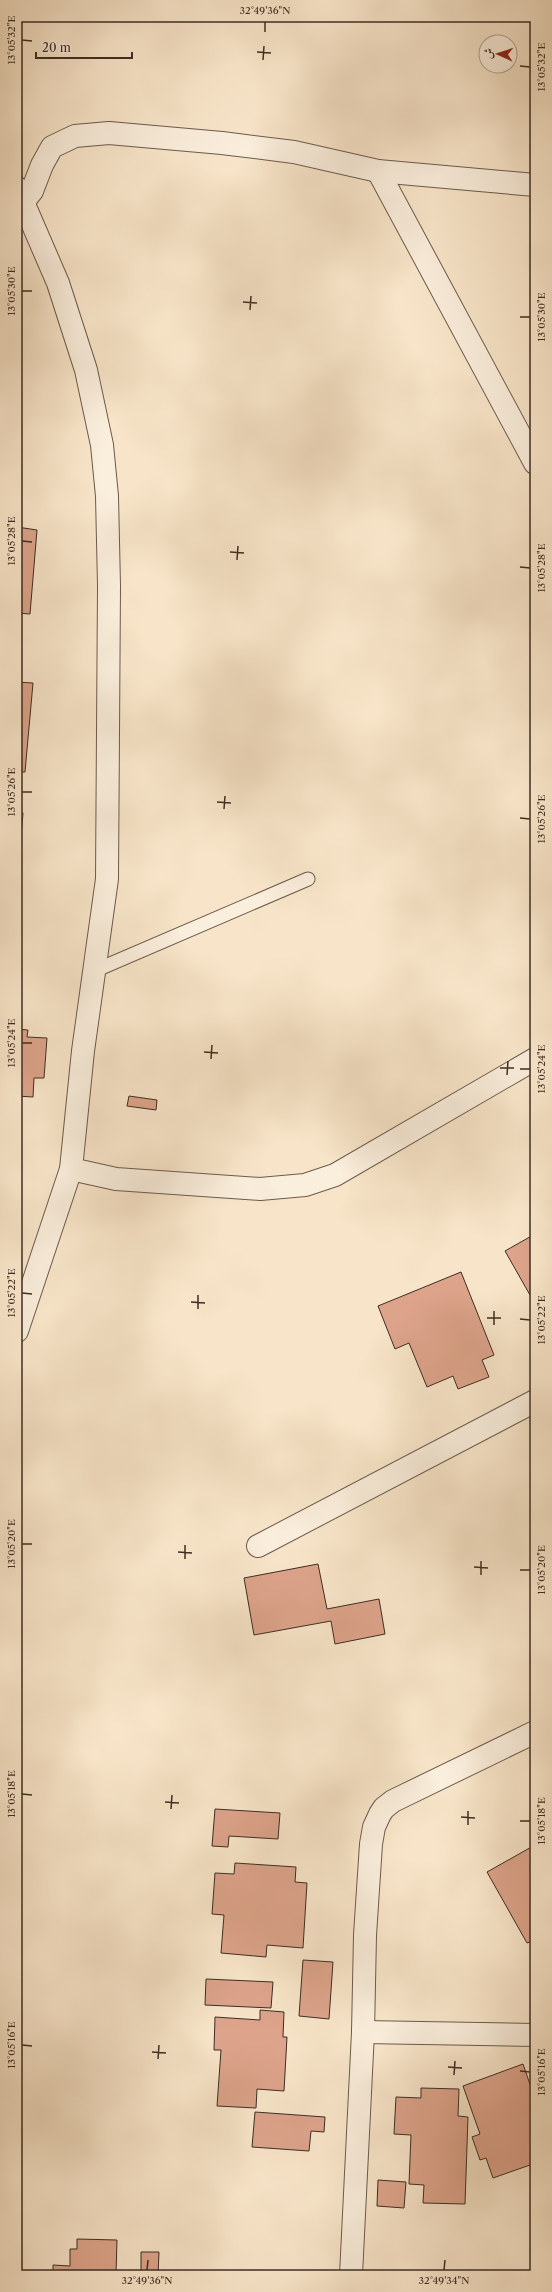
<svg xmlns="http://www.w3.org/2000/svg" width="552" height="2292" viewBox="0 0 552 2292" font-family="'Libre Caslon Text',Amiri,serif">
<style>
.building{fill:#dda48b;stroke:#3d2d23}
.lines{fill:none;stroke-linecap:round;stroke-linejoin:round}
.service-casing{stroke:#6c5b4c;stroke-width:15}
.minor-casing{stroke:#6c5b4c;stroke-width:24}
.service{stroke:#faeedc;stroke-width:13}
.minor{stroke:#faeedc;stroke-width:22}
.ticks{fill:none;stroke:#3d2d23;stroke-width:1.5}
.neatline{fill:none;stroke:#3d2d23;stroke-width:1.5}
.ticks-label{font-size:10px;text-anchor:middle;fill:#3d2d23}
</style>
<rect width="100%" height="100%" fill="#f8e5c9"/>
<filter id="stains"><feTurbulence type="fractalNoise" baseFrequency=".005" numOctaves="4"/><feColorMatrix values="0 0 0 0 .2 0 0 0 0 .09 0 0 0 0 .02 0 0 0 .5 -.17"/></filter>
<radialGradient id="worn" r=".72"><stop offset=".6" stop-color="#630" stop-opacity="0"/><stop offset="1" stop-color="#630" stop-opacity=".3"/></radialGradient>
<g class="building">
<polygon points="17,527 37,530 30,614 17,613"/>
<polygon points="17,682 33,683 25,772 17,772"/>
<polygon points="17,812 23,813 17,883"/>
<polygon points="17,1029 28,1030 27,1037 47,1038 44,1078 34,1078 33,1097 17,1096"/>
<polygon points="129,1096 157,1100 156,1110 127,1106"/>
<polygon points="535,1234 535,1292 530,1295 505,1251"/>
<polygon points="461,1272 494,1355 482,1360 489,1377 458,1389 453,1376 427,1387 409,1343 395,1349 378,1306"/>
<polygon points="318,1564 327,1609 379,1599 385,1634 335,1644 331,1621 254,1635 244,1578"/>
<polygon points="215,1809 280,1813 278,1839 229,1836 228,1847 212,1846"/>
<polygon points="535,1845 535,1940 527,1943 487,1872"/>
<polygon points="235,1863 296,1867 295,1882 307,1883 303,1948 267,1945 266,1957 221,1953 224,1915 212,1914 215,1873 234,1874"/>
<polygon points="303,1960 333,1962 329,2019 299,2016"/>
<polygon points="206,1979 273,1982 271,2008 205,2005"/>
<polygon points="260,2010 284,2012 283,2037 287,2037 284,2091 257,2089 256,2108 217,2106 221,2050 214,2050 215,2017 260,2020"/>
<polygon points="523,2064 535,2099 535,2175 530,2165 493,2178 486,2158 480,2160 472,2137 480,2134 463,2086"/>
<polygon points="421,2088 459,2089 458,2116 468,2117 465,2204 423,2203 424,2185 409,2184 411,2135 394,2134 396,2097 421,2098"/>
<polygon points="255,2112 325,2117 324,2132 311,2131 309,2151 252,2147"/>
<polygon points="378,2180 406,2182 404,2208 377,2206"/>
<polygon points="77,2239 117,2240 116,2275 53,2275 53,2265 70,2266 70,2249 77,2249"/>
<polygon points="141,2252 159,2252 158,2275 141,2275"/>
</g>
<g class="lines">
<defs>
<polyline id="service" points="94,971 308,879"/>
<g id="minor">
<polyline points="378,171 535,463"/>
<polyline points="17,188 58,283 86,370 102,445 107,496 109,586 107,879 83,1051 71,1169 116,1179 260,1189 305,1185 335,1175 535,1059"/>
<polyline points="24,201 32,191 42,165 52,147 75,136 109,133 222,143 294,152 378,171 535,185"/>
<polyline points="17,1331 71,1169"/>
<polyline points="258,1546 535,1401"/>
<polyline points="363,2032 535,2035"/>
<polyline points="351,2275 363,2032 365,1935 371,1844 374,1827 380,1814 384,1808 393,1801 535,1732"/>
</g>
</defs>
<use href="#service" class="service-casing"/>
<use href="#minor" class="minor-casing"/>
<use href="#service" class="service"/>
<use href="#minor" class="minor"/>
</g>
<path class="ticks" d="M265 32V22M22 40 32 41M257 52 271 53M263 60 264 46M520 66 530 67M22 291H32M243 302 257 303M250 310 251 296M520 317H530M22 541 32 542M230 552 244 553M237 560 238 546M520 567 530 568M22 792H32M217 802 231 803M224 809 225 796M520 818 530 819M22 1043H32M204 1052 218 1053M211 1059 212 1045M500 1068H514M520 1069H530M507 1075 508 1061M22 1293 32 1294M191 1302 205 1303M198 1309V1295M487 1318H501M520 1319 530 1320M494 1325V1311M22 1544H32M178 1552 192 1553M185 1559V1545M474 1567 488 1568M520 1570H530M481 1575V1561M22 1794 32 1795M165 1802 179 1803M171 1809 172 1795M461 1817 475 1818M520 1821H530M468 1825V1811M22 2045 32 2046M152 2052 166 2053M158 2059 159 2045M448 2067 462 2068M520 2071 530 2072M454 2075 455 2061M147 2270 148 2260M444 2270 445 2260"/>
<rect width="552" height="2292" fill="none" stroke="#f8e5c9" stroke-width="44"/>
<g transform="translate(498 54) rotate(273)"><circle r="19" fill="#faeedc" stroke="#aea192"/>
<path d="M0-3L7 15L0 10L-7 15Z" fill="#8f2418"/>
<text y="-6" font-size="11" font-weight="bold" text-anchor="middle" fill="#3d2d23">ش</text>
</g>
<path d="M36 52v6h96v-6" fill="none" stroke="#3d2d23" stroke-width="2"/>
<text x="42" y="52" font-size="12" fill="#3d2d23" stroke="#faeedc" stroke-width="3" paint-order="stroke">20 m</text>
<rect x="22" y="22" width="508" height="2248" class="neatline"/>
<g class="ticks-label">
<text x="265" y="14">32°49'36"N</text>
<text transform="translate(11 40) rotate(-90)" y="4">13°05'32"E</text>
<text transform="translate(541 67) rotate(-90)" y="4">13°05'32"E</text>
<text transform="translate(11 291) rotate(-90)" y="4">13°05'30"E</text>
<text transform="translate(541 317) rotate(-90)" y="4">13°05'30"E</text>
<text transform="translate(11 541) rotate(-90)" y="4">13°05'28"E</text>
<text transform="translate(541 568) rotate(-90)" y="4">13°05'28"E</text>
<text transform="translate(11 792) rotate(-90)" y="4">13°05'26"E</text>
<text transform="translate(541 819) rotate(-90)" y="4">13°05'26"E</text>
<text transform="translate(11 1043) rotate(-90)" y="4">13°05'24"E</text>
<text transform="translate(541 1069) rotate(-90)" y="4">13°05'24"E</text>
<text transform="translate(11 1293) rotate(-90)" y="4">13°05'22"E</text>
<text transform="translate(541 1320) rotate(-90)" y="4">13°05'22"E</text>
<text transform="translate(11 1544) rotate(-90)" y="4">13°05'20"E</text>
<text transform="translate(541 1570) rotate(-90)" y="4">13°05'20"E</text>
<text transform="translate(11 1794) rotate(-90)" y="4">13°05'18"E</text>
<text transform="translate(541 1821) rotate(-90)" y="4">13°05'18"E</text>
<text transform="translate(11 2045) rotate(-90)" y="4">13°05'16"E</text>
<text transform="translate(541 2072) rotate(-90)" y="4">13°05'16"E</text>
<text x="147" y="2284">32°49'36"N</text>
<text x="444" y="2284">32°49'34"N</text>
</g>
<rect width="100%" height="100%" filter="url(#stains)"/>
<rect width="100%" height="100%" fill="url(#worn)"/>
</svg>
